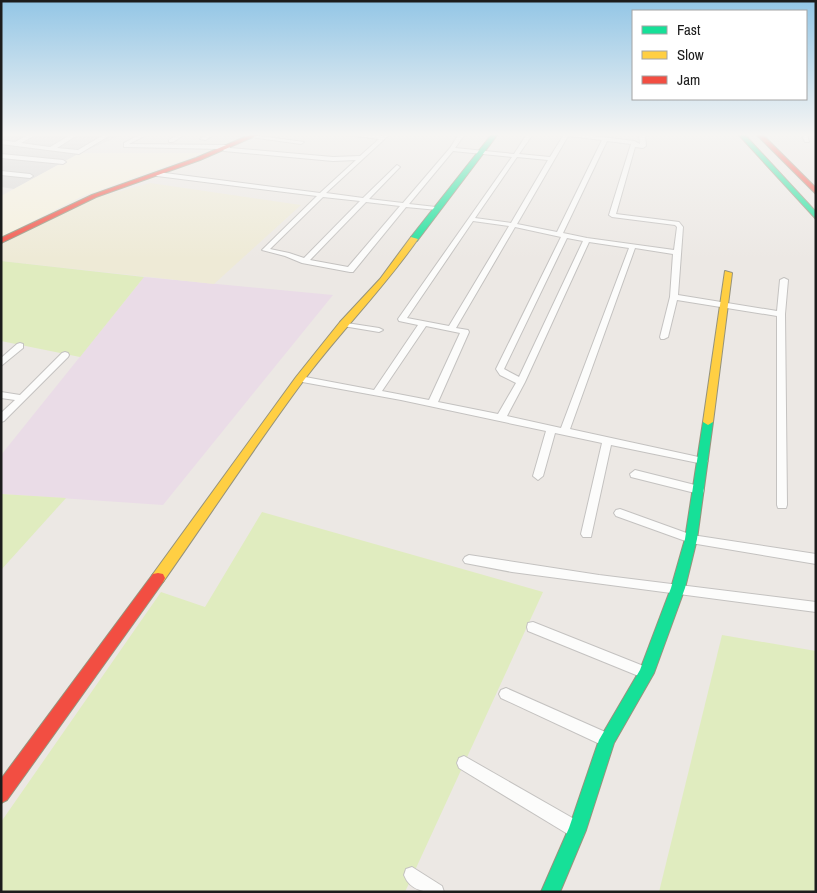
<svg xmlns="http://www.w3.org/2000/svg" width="817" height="893" viewBox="0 0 817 893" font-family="'Archivo Narrow',sans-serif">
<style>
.residential{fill:#dad8d6}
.industrial{fill:#eadce7}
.education{fill:#f6f1de}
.farmland{fill:#eeead6}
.grass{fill:#e0ecbf}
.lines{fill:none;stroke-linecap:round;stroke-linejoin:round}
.street-casing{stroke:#c4c2c0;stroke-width:2}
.fast-casing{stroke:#96937c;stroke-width:2}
.slow-casing{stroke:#96937c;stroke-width:2}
.jam-casing{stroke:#96937c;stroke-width:2}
.street{fill:#fcfcfb;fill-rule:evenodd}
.fast{fill:#16e098;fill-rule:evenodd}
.slow{fill:#ffcf43;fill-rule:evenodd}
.jam{fill:#f24e42;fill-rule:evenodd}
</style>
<rect width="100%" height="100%" fill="#ece8e4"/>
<polygon class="residential" points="1,134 124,134 80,153 14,189 1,187"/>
<polygon class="industrial" points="144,277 333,295 163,505 1,494 1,455"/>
<polygon class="education" points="80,153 203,153 83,196 1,237 1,196"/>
<polygon class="farmland" points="150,183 301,205 214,284 1,261 1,245 84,201"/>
<g class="grass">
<polygon points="1,261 144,277 80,357 1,341"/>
<polygon points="1,494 66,498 1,570"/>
<polygon points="262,512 543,592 405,892 1,892 1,822 161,592 205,607"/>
<polygon points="722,635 816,651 816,892 659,892"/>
</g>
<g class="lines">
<defs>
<g id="street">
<polygon points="30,134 37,134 21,143 50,147 72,134 79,134 57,148 78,150 105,134 112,134 79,154 1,144 1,140 15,142"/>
<path d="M141 134H148L129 144 228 145 230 148 333 157 360 156 379 139 340 134 382 136 384 134H390L326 193 363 198 397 165 400 167 399 168 369 199 403 203 450 148 459 134H465L455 148 514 154 527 134H533L519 154 550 157 563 136 555 134H577L634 141 640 144 639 134H645L646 146 643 148 635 147 616 214 679 222 683 227 678 295 777 311 780 280 784 278 788 280 785 314 787 505 786 508H778L777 505V316L677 300 668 337 664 339H661L660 337 670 297 673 254 635 248 570 429 703 458 708 461 703 464 611 445 591 537H583L581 534 602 443 555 433 543 476 538 480 533 476 546 431 401 400 297 381 296 379 297 377 300 376 374 390 418 325 399 321 398 319 512 157 453 151 409 204 436 207 439 209 438 210 406 207 353 272H350L302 263 285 256 262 250 317 196 157 176 154 174 157 172 320 193 356 160 333 161 224 151 222 149 124 147V143ZM568 136 602 140 557 232 517 224ZM607 141 631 144 609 215 612 217 675 225 677 227 674 250 587 238 563 233ZM517 157 548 160 511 223 475 218ZM323 197 360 201 304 258 289 253 270 249ZM366 202 400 206 348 267 310 260ZM473 221 509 226 449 326 407 318ZM515 227 561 237 496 369 500 375 516 383 498 414 438 402 469 332 468 330 456 328ZM567 238 583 241 519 377 504 369ZM589 242 629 248 561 428 507 416 525 382ZM426 326 460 333 429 400 382 391Z"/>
<polygon points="179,134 186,134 173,142 169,142 169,140"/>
<polygon points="209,134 216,134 205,140 200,139"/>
<polygon points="229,134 245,134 304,142 301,144"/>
<polygon points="801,134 807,134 809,142 805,142"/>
<polygon points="1,154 63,160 66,162 63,164 1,158"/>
<polygon points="1,171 30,174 33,176 30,178 1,175"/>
<polygon points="340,322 379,328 383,330 379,332 343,326 340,326"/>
<polygon points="20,343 23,344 23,348 1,366 1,358 17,344"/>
<polygon points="65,352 68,353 69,355 68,357 4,421 1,422 1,413 15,400 1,398 1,392 20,395 62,353"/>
<polygon points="635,470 703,487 704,490 703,493 699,494 631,477 630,474"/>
<polygon points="620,509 692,535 816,554 816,564 691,543 616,516 614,513 616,510"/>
<polygon points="469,555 599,575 816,602 816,612 512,572 465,563 463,560 465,557"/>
<polygon points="533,622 651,669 653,673 651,677 646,679 528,631 527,627 528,623"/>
<polygon points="506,688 612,735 614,740 612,745 607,747 602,745 501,698 499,694 501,690"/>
<polygon points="464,756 583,824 585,830 583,836 577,838 571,836 459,768 457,763 459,758"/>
<path d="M412 867 442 886 444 892C428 892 411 893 404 875L406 869Z"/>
</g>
<g id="fast">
<polygon points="492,134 498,134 417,241 411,241 411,237"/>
<polygon points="738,134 744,134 816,212 816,219"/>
<polygon points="708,419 713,422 697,539 685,588 654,673 614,743 586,830 560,892 541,892 569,828 599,740 640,670 671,588 685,539 703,422"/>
</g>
<g id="slow">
<path d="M411 237 418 239C383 289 340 332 304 380 255 446 210 515 163 582L158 583 153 582 151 578 153 574 296 377 340 322 380 279Z"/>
<polygon points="725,271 732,273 713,422 708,425 703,422"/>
</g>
<g id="jam">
<polygon points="252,134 260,134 200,160 96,197 1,243 1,238 92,195 196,158"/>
<polygon points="756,134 762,134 816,188 816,194"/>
<polygon points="158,573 163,574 165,578 163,582 7,800 1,803 1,779 153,574"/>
</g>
</defs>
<use href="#street" class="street-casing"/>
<use href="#fast" class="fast-casing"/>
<use href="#slow" class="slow-casing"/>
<use href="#jam" class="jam-casing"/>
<use href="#street" class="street"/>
<use href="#fast" class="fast"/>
<use href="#slow" class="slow"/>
<use href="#jam" class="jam"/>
</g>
<linearGradient id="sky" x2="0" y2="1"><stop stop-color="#93c6e6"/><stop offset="0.52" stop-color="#f6f5f3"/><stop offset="1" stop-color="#f6f5f3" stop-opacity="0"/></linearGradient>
<rect width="817" height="259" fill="url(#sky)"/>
<rect width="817" height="893" fill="none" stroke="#1c1c1c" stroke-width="5"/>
<rect x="632" y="10" width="175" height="90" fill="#ffffff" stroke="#a4a4a4"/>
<rect x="642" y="26" width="25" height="8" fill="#16e098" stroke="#a4a4a4"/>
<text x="677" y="35" font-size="15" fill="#1c1c1c">Fast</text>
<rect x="642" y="51" width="25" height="8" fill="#ffcf43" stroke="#a4a4a4"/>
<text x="677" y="60" font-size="15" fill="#1c1c1c">Slow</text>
<rect x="642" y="76" width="25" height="8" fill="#f24e42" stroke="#a4a4a4"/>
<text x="677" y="85" font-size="15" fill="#1c1c1c">Jam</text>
</svg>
